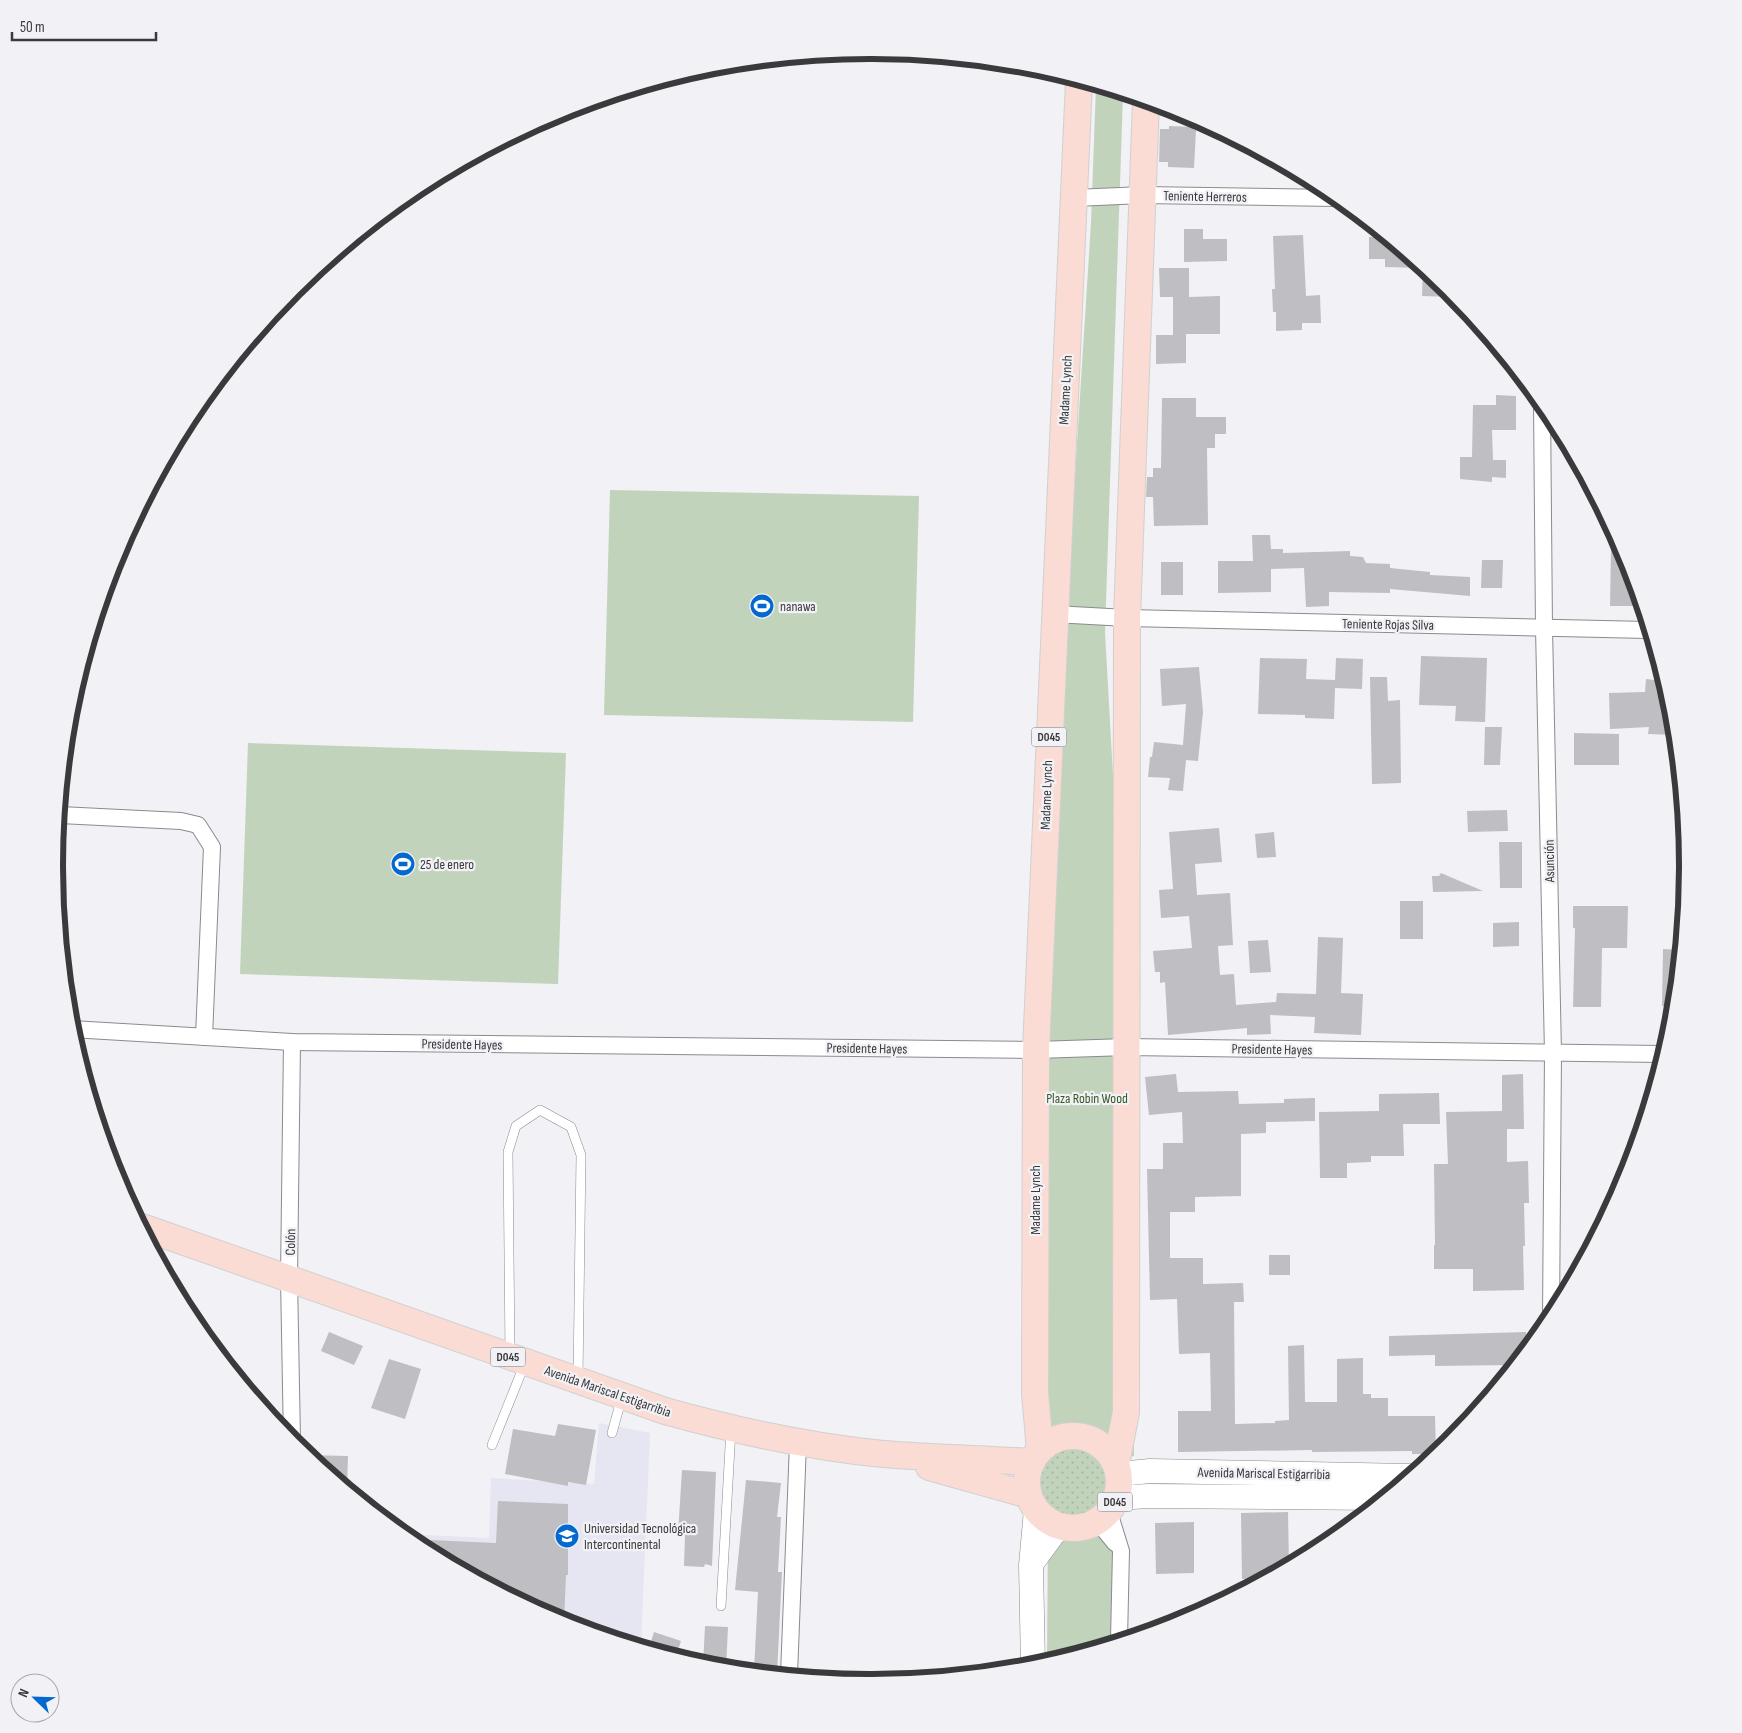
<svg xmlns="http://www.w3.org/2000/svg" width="1742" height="1733" viewBox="0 0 1742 1733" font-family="'Sofia Sans Condensed',sans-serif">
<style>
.built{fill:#e6e6f2}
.grass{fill:url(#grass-dots)}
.park{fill:#c2d3bb}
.building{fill:#bebec3}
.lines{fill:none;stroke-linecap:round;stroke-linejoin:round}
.lane-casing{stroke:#8b8b8f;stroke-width:10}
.street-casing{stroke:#8b8b8f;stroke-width:18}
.secondary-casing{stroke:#8b8b8f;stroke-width:25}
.primary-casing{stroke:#d0d0d0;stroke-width:28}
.lane{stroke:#fff;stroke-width:9}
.street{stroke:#fff;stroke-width:16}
.secondary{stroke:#fff;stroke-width:24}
.primary{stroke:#fadcd5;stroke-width:26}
.labels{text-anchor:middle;stroke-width:4.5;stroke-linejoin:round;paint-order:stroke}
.shield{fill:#f1f1f6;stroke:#717174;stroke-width:1}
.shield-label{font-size:12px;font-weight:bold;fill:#3a3a3c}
.street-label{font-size:14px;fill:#3a3a3c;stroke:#f1f1f6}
.poi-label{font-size:14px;fill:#3a3a3c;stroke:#f1f1f6;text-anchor:start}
.park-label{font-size:14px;fill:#365826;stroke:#f1f1f6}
.rim{fill:none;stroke:#3a3a3c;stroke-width:6}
</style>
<defs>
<pattern id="grass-dots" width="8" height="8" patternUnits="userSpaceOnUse" patternTransform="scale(1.25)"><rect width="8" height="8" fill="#c2d3bb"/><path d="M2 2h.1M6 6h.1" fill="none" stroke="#a7b6a2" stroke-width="1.8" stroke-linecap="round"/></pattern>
</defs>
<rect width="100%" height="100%" fill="#f1f1f6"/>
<polygon class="built" points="599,1423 650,1433 641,1646 558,1621 417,1545 404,1534 489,1538 491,1478 594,1484"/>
<circle class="grass" cx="1075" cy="1481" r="35"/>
<g class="park">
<polygon points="1096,86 1123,94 1105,632 1129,1062 1134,1456 1121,1458 1112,1442 1082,1430 1049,1436 1043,1063 1065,633 1091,223"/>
<polygon points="610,490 919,496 913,722 604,715"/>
<polygon points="248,743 566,753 558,984 240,974"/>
<path d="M1117 1516 1114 1642 1047 1662 1048 1531C1076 1543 1095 1538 1117 1516Z"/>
</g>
<g class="building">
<polygon points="1169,126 1194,127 1194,130 1196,130 1194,168 1168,167 1168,162 1159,162 1160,129 1169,129"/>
<polygon points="1184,229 1203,229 1203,239 1227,239 1227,261 1184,262"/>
<polygon points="1303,235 1306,296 1320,295 1321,323 1302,323 1302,330 1276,331 1276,312 1273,312 1272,289 1275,289 1273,236"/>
<polygon points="1369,237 1385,237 1422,268 1385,267 1385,259 1369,259"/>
<polygon points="1159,268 1189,268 1189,297 1220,296 1220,334 1178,334 1186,334 1186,363 1156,364 1156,335 1173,335 1173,297 1160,297"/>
<polygon points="1423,268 1449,289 1455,297 1422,296"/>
<polygon points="1496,395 1516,396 1516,430 1492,430 1493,460 1506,460 1506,478 1492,477 1492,482 1460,479 1460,457 1472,457 1473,405 1496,405"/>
<polygon points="1162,398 1196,398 1196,417 1226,417 1226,434 1215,434 1215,448 1207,448 1208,525 1154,526 1153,497 1146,497 1147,477 1153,477 1153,468 1161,468"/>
<polygon points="1252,535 1270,535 1271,549 1283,549 1283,553 1350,551 1350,556 1363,557 1366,563 1390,564 1390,568 1430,572 1430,575 1470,577 1470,596 1390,589 1390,593 1329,592 1329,606 1306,607 1304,568 1271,569 1271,592 1218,593 1218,561 1253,561"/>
<polygon points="1622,548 1625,554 1641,606 1610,606 1611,549"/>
<polygon points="1482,560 1503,560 1502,588 1481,588"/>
<rect x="1161" y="562" width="22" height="33"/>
<polygon points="1421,656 1487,658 1485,722 1455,721 1456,706 1419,705"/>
<polygon points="1260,658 1307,659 1306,679 1335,680 1336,658 1363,659 1362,689 1335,688 1334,719 1305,718 1305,715 1258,714"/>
<polygon points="1199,667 1203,712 1198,761 1186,760 1183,791 1168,790 1170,778 1148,777 1150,757 1152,757 1154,742 1183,745 1186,704 1162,706 1160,669"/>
<polygon points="1370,677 1387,677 1388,701 1400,700 1401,783 1372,784"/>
<polygon points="1646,679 1664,681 1672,707 1675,735 1648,734 1649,727 1610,729 1609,693 1645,692"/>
<polygon points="1485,727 1502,727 1500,765 1484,765"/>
<polygon points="1574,733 1619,734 1619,765 1574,765"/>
<polygon points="1507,810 1508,831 1468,832 1467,811"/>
<polygon points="1219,828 1222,862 1195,864 1197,895 1230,893 1233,945 1218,946 1220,975 1234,974 1236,1005 1276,1002 1277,993 1316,994 1318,937 1343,938 1341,993 1363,994 1361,1035 1314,1033 1315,1017 1270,1015 1271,1034 1247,1035 1247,1028 1168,1035 1165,982 1160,983 1160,972 1155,972 1153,951 1192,948 1189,916 1161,918 1159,890 1173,889 1169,832"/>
<polygon points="1274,832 1276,857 1257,858 1255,834"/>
<polygon points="1499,842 1522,842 1522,888 1500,888"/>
<polygon points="1441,873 1483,891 1433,892 1432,876 1439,876"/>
<rect x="1400" y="901" width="23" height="38"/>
<polygon points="1573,906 1628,906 1627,948 1602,948 1601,1007 1573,1007 1575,928 1573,928"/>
<polygon points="1519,922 1519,946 1493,947 1493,923"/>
<polygon points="1268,940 1271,972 1250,973 1248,941"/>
<polygon points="1663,949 1679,950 1674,1006 1662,1006"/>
<polygon points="1176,1074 1178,1092 1238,1091 1239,1104 1284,1103 1284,1099 1315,1098 1315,1121 1266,1122 1266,1133 1241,1134 1241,1196 1195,1197 1195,1212 1170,1212 1170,1258 1203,1258 1203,1284 1243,1283 1244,1302 1234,1302 1235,1424 1275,1423 1275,1421 1289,1420 1288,1346 1304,1345 1305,1402 1337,1402 1337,1359 1363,1358 1363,1394 1371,1394 1371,1398 1388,1398 1388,1416 1435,1416 1436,1454 1412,1454 1412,1451 1312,1452 1312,1450 1178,1452 1178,1411 1211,1411 1210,1353 1179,1354 1177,1299 1150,1300 1147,1169 1163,1169 1163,1143 1183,1143 1182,1112 1149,1115 1145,1077"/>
<polygon points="1523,1074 1524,1129 1507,1129 1507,1162 1528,1161 1529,1203 1524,1203 1525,1246 1523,1246 1524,1290 1473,1291 1473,1269 1434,1269 1434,1245 1435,1245 1434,1164 1448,1164 1446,1112 1502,1111 1502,1075"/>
<polygon points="1439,1093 1440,1124 1403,1124 1404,1156 1371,1156 1371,1162 1347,1163 1347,1178 1320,1178 1319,1112 1379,1111 1379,1094"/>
<rect x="1269" y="1255" width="21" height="20"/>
<polygon points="329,1332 363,1346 354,1365 321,1351"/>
<polygon points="1526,1332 1526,1350 1513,1365 1435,1366 1435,1355 1389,1356 1389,1336"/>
<polygon points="389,1359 421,1369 405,1419 371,1408"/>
<polygon points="558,1424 596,1430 586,1485 568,1482 568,1486 505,1474 513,1429 555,1436"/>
<polygon points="307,1455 348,1456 347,1488 339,1481"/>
<polygon points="682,1470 716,1472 712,1566 705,1564 704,1567 684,1566 685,1535 678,1534"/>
<polygon points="746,1480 781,1483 777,1517 781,1517 778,1572 782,1572 777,1674 754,1671 758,1592 735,1590"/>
<polygon points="498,1501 568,1504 568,1575 566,1575 564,1622 417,1545 409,1539 496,1543"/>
<polygon points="1288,1512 1289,1565 1263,1578 1242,1579 1241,1513"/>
<polygon points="1194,1522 1194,1573 1156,1574 1155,1523"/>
<polygon points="705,1626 728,1627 726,1669 703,1665"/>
<polygon points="654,1632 681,1641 676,1656 649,1648"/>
</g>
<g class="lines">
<defs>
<g id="lane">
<polyline points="510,1355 508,1152 516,1126 540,1110 571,1127 581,1155 578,1379"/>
<polyline points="612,1433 622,1397"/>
<polyline points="492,1445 525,1363"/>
<polyline points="721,1606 731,1429"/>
</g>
<g id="street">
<polyline points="1074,198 1143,195 1337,198"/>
<polyline points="1542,404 1544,628 1553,1053 1551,1319"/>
<polyline points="1054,614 1127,618 1648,630"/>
<polyline points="60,815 181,821 198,825 212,847 204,1037"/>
<polyline points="71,1029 292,1042 1036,1050 1127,1047 1663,1054"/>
<polyline points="292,1441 289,1278 292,1042"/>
<polyline points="1109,1512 1121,1551 1119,1640"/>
<polyline points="1098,1522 1115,1543"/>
<polyline points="789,1675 798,1443"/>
</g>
<g id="secondary">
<polyline points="1119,1474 1150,1471 1409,1476"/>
<polyline points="1117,1498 1148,1496 1382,1498"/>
<polyline points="1032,1563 1059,1526"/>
<polyline points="1033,1666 1031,1565 1036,1510"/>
</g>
<g id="primary">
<path d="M142 1227 665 1411C737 1431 809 1447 883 1454 932 1458 982 1459 1032 1462"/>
<circle cx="1073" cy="1482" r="46"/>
<polyline points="1040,1450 1035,1393 1036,1050 1079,81"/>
<polyline points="1116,1464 1126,1412 1127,618 1146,101"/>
<polyline points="929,1467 1029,1495"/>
</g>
</defs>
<use href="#lane" class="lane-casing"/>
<use href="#street" class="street-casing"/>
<use href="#secondary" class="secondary-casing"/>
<use href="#primary" class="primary-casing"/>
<use href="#lane" class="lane"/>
<use href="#street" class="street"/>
<use href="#secondary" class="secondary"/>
<use href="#primary" class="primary"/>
</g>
<defs>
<symbol id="stadium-disc" viewBox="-11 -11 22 22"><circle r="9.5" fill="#0369d1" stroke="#f1f1f6"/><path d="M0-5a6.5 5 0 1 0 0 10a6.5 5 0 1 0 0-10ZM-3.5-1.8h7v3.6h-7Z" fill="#fff"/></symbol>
<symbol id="university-disc" viewBox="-11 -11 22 22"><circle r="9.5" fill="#0369d1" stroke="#f1f1f6"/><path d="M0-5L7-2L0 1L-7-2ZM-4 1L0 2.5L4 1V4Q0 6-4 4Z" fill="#fff"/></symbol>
</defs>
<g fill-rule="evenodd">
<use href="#stadium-disc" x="748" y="592" width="28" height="28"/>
<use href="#stadium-disc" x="389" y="850" width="28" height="28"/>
<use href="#university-disc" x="553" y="1522" width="28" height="28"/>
</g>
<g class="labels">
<g class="shield">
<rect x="1031.5" y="727.5" width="35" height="19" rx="4"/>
<rect x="490.5" y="1347.5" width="35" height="19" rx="4"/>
<rect x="1097.5" y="1492.5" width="35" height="19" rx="4"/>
</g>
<g class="shield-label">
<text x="1049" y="741">D045</text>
<text x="508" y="1361">D045</text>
<text x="1115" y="1506">D045</text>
</g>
<g class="street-label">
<text transform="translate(1205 196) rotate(1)" y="5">Teniente Herreros</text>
<text transform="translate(1065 390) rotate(-87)" y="5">Madame Lynch</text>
<text transform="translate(1388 624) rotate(1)" y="5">Teniente Rojas Silva</text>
<text transform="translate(1046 795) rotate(-88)" y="5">Madame Lynch</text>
<text transform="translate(1549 861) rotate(-91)" y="5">Asunción</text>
<text transform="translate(462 1044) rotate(1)" y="5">Presidente Hayes</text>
<text transform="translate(867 1048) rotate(1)" y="5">Presidente Hayes</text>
<text transform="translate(1272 1049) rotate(1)" y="5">Presidente Hayes</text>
<text transform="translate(1035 1200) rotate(-90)" y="5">Madame Lynch</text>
<text transform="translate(290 1242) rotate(-89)" y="5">Colón</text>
<text transform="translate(608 1391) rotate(19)" y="5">Avenida Mariscal Estigarribia</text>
<text transform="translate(1264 1473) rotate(1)" y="5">Avenida Mariscal Estigarribia</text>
</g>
<g class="poi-label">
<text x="780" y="611">nanawa</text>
<text x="420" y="869">25 de enero</text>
<text x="584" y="1533">Universidad Tecnológica<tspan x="584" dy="16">Intercontinental</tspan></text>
</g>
<g class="park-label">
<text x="1087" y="1103">Plaza Robin Wood</text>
</g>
</g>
<path d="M0 0H1742V1733H0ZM870 59H872A807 807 0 0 1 1679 866V867A807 807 0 0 1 872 1674H870A807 807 0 0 1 63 867V866A807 807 0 0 1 870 59Z" fill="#f1f1f6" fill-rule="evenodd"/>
<path class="rim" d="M870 59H872A807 807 0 0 1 1679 866V867A807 807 0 0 1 872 1674H870A807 807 0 0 1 63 867V866A807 807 0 0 1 870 59Z"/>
<g transform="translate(35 1698) rotate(293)"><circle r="24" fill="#f1f1f6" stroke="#a8a8ac"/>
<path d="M0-4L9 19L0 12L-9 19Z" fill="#0369d1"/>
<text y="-8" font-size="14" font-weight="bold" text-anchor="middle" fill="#3a3a3c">N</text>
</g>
<path d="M12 32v8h144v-8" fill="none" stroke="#3a3a3c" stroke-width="2.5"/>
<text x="20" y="32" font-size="15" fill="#3a3a3c" stroke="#f1f1f6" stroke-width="4" paint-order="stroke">50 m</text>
</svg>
